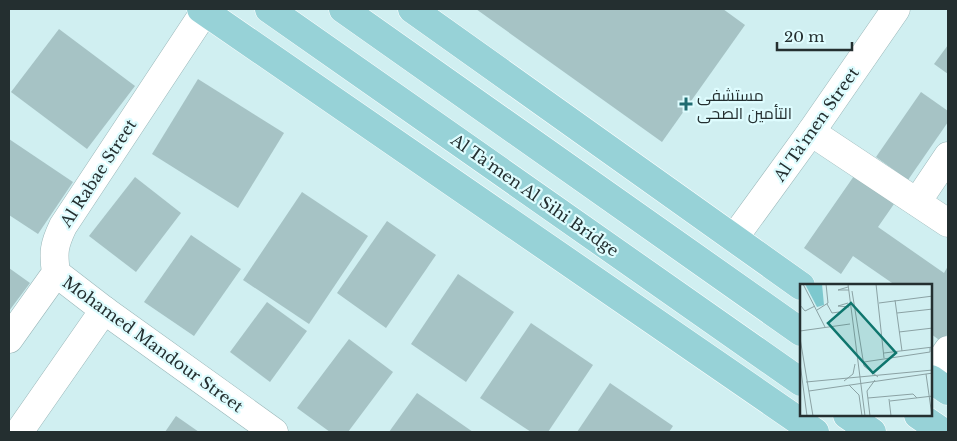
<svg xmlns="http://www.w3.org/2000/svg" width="957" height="441" viewBox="0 0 957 441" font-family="'Libre Baskerville',Cairo,serif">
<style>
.building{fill:#a6c3c5}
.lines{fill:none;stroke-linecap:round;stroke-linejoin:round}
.minor-casing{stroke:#9ab7b9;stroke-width:29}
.major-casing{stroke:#fff;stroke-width:29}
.minor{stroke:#fff;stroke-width:28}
.major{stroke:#97d2d7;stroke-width:28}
.poi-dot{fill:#206c71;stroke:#defcfe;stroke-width:2}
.labels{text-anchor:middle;stroke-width:4.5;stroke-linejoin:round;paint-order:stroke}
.poi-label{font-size:16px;fill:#242f30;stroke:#defcfe;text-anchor:start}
.street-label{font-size:16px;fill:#242f30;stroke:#defcfe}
.inset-road{fill:none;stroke:#8ba2a4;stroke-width:1}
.view{fill:#0f766e;fill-opacity:0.15;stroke:#0f766e;stroke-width:2.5}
.inset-edge{fill:none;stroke:#242f30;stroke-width:2.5}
</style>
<rect width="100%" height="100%" fill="#d0eff1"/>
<g class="building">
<polygon points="476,9 723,9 745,25 662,142"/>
<polygon points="59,29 135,86 87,149 11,92"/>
<polygon points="948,45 948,74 934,64"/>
<polygon points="198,79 284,133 238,208 152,154"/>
<polygon points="921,92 948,111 948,122 908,180 876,157"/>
<polygon points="9,139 73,182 38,234 9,215"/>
<polygon points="854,176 894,204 878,227 944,273 948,266 948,333 942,342 931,334 931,285 895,285 853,256 841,274 804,248"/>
<polygon points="135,177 181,213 136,272 89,236"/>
<polygon points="302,192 368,236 309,324 243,280"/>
<polygon points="387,221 436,255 386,328 337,293"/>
<polygon points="191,235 241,269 194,336 144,302"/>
<polygon points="9,268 30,283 9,311"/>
<polygon points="458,274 514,312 466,382 411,344"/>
<polygon points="267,302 307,331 270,382 230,352"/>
<polygon points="531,323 593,365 548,432 531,432 480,398"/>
<polygon points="349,339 393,372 348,432 330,432 297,408"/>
<polygon points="610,383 673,426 669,432 577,432"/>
<polygon points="417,393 473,432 389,432"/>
<polygon points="176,416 199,432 165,432"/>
</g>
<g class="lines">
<defs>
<g id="minor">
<polyline points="811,132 948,223"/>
<polyline points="917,202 948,156"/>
<polyline points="734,238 811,132 896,9"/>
<polyline points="56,273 104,310 274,432"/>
<path d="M9 339 56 273C53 252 54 245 63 226L205 11"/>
<polyline points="931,375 948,350"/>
<polyline points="19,432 104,310"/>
</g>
<g id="major">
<polyline points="201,9 815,432"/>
<polyline points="269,9 801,382"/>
<polyline points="343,9 801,332"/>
<polyline points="412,9 801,286"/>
<polyline points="931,379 948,391"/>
<polyline points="847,415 872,432"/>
<polyline points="918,415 943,432"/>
</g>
</defs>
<use href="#minor" class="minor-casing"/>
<use href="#major" class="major-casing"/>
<use href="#minor" class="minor"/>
<use href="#major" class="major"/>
</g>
<path class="poi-dot" d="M683.5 96.5h5v5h5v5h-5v5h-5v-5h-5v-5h5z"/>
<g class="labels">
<g class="poi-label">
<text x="697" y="101">مستشفى<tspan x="697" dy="18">التأمين الصحى</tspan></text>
</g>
<g class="street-label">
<text transform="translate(816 124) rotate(-55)" y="6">Al Ta'men Street</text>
<text transform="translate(98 173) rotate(-57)" y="6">Al Rabae Street</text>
<text transform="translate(535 195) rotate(35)" y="6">Al Ta'men Al Sihi Bridge</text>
<text transform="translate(153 344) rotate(36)" y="6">Mohamed Mandour Street</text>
</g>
</g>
<g transform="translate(800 284)">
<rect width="132" height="132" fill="#d0eff1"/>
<path d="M5 0H22L24 21 17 23Z" fill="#7dc8ce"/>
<path class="inset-road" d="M3 0 25 43M48 0 65 132M76 0 84 74M48 3 38 6H49M52 7 64 82 78 93M95 16 102 67M48 19 38 22 49 23M79 19 133 12M27 20 32 29 39 28M0 21 5 27 15 22M17 26 28 19 26 0M97 29 133 25M0 47 50 40M99 48 133 44M0 54 13 132M84 69 133 63M64 78 130 68V64M0 79 7 132M126 90 132 132M44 97 53 90 55 80M6 98 133 86M49 101 59 111 62 132M9 107 133 89M68 114 113 110 117 114M89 115 91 132M90 117 133 112M70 132 67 107 75 96"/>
<path class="view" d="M51 19 96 69 73 89 28 39Z"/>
<rect width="132" height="132" class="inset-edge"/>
</g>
<rect width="957" height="441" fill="none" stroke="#242f30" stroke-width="20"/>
<path d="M777 42v8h75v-8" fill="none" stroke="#242f30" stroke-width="2.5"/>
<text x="784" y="42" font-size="15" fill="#242f30" stroke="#defcfe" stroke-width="4" paint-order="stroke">20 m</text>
</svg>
